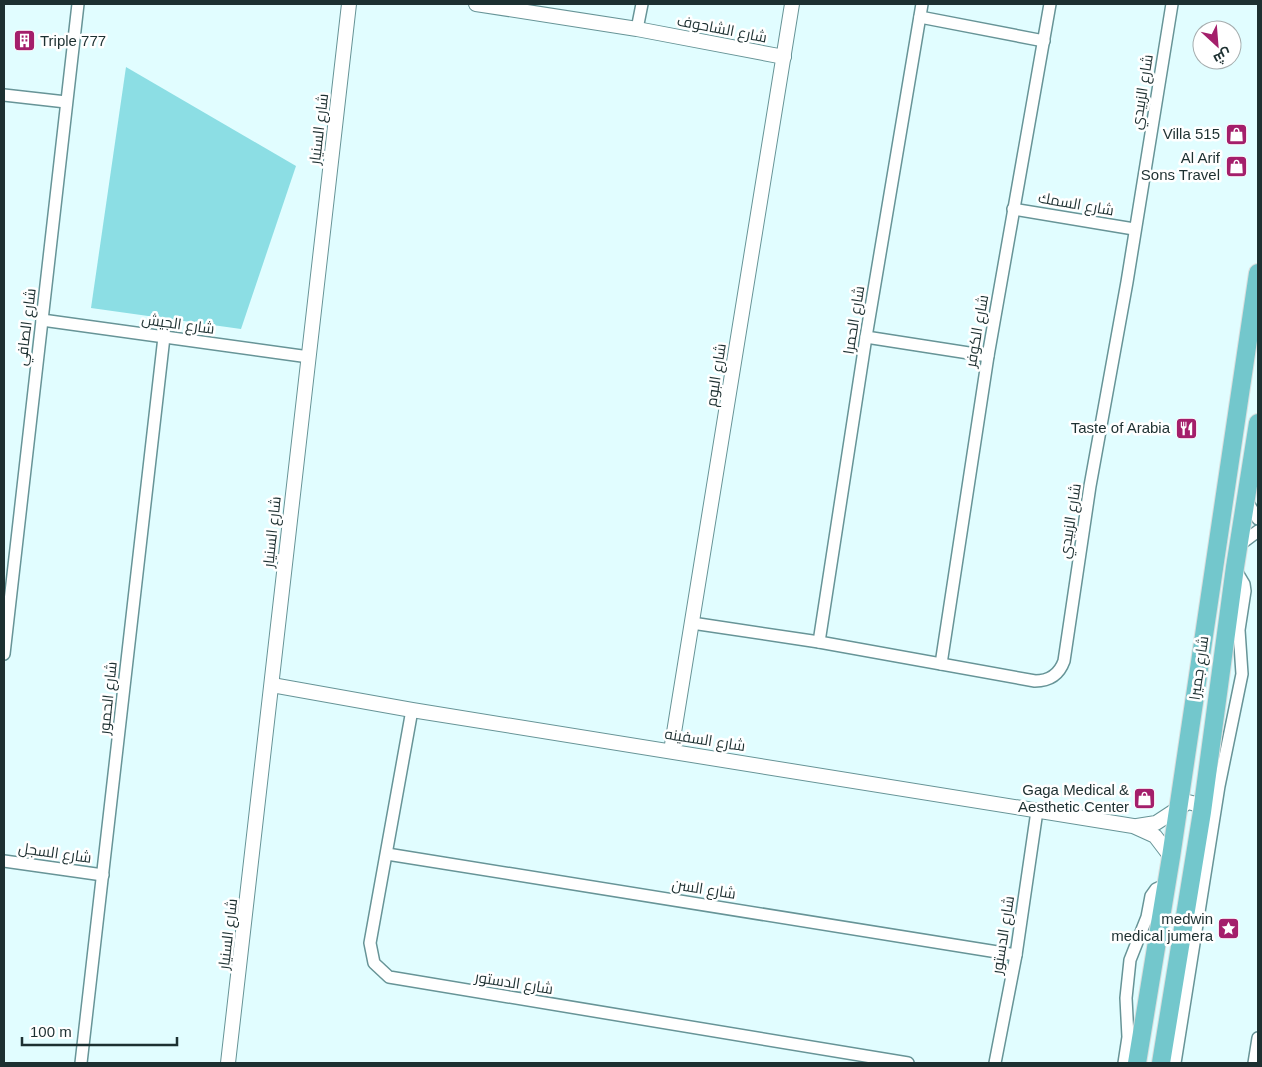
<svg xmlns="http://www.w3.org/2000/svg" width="1262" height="1067" viewBox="0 0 1262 1067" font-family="Arial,Cairo,sans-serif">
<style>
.green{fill:#8cdee4}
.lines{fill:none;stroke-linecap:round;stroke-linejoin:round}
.minor-casing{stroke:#679497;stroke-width:14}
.tertiary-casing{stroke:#679497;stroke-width:16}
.primary-casing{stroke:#dbdede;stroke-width:20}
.minor{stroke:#fff;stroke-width:11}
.tertiary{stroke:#fff;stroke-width:14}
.primary{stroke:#73c7cc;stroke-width:18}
.labels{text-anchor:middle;stroke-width:5;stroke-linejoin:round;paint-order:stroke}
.street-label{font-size:15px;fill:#1d3031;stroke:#fff}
.poi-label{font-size:15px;fill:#1d3031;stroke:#fff;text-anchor:end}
</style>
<rect width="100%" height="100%" fill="#e1fdff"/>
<polygon class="green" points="126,67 296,166 241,329 91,308"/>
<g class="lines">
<defs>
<g id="minor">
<polyline points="920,17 1044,41"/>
<polyline points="637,29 642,4"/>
<polyline points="4,95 66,102"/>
<polyline points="1013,209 1134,229"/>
<polyline points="42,320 309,357"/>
<polyline points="866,337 988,356"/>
<polyline points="1246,500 1258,519"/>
<polyline points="1238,546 1258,531"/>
<path d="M692 623 819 642 1035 681C1049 681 1059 675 1064 661L1090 486 1127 282 1172 4"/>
<polyline points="819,642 866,337 922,4"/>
<polyline points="4,654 78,4"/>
<polyline points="941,664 988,356 1050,4"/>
<polyline points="412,710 370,943 374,963 389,977 908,1063"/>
<polyline points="387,854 1016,955"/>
<polyline points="4,861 103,875"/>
<polyline points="81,1063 164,337"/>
<polyline points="995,1063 1016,955 1037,811"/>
<polyline points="1124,1063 1128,1037 1126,998 1130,960 1147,917 1151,896 1156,889 1167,884"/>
<polyline points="1175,1063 1219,786 1242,674 1239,630 1245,591 1244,584 1235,569"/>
<polyline points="1254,1063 1258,1038"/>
</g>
<g id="tertiary">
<polyline points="476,4 637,29 784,57"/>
<polyline points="272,685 412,710 1133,826 1155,836 1171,857"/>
<polyline points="671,751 792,4"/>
<polyline points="1137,826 1156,823 1188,802 1196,804 1202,811"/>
<polyline points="228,1063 349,4"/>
</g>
<g id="primary">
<polyline points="1137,1063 1171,857 1258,273"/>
<polyline points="1161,1063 1202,812 1235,567 1258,423"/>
</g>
</defs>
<use href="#minor" class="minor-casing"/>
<use href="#tertiary" class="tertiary-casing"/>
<use href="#primary" class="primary-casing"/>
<use href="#minor" class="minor"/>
<use href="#tertiary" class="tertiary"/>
<use href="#primary" class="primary"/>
</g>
<defs>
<symbol id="building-square" viewBox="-11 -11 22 22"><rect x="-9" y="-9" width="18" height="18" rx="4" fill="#a41f6b" stroke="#fff"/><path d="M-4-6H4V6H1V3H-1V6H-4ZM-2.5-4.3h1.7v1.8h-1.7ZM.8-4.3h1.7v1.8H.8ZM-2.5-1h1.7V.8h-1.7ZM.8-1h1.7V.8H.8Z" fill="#fff"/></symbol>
<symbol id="shop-square" viewBox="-11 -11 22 22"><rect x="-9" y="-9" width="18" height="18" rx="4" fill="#a41f6b" stroke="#fff"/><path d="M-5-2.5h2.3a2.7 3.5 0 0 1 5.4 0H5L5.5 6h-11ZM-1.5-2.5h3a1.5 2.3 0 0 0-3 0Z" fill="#fff"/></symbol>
<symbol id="restaurant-square" viewBox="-11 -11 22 22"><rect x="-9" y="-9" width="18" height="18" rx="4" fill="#a41f6b" stroke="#fff"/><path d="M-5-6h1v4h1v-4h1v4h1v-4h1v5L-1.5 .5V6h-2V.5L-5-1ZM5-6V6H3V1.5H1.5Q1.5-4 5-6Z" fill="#fff"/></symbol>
<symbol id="sight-square" viewBox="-11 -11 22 22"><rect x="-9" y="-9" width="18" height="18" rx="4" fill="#a41f6b" stroke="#fff"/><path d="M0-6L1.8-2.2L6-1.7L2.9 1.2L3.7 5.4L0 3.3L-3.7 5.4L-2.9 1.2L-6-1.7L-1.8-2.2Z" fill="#fff"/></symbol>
</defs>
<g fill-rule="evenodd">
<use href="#building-square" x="12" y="28" width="25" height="25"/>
<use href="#shop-square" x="1224" y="122" width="25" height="25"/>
<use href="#shop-square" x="1224" y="154" width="25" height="25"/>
<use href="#restaurant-square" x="1174" y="416" width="25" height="25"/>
<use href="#shop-square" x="1132" y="786" width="25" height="25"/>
<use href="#sight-square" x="1216" y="916" width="25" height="25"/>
</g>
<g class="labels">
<g class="street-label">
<text transform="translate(722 29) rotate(11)" y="5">شارع الشاحوف</text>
<text transform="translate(1142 92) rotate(-81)" y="5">شارع الزبيدي</text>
<text transform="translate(319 129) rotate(-83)" y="5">شارع السنيار</text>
<text transform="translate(1076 204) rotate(10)" y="5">شارع السمك</text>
<text transform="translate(854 320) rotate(-81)" y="5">شارع الحمرا</text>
<text transform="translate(178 324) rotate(8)" y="5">شارع الجيش</text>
<text transform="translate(26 327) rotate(-83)" y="5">شارع الصافي</text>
<text transform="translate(977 331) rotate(-80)" y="5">شارع الكوفر</text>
<text transform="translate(716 375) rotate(-81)" y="5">شارع البوم</text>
<text transform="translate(1070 521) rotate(-81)" y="5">شارع الزبيدي</text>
<text transform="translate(272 532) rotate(-84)" y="5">شارع السنيار</text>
<text transform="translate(1199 668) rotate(-82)" y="5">شارع جميرا</text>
<text transform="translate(108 698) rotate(-84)" y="5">شارع الحمور</text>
<text transform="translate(705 740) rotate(9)" y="5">شارع السفينه</text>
<text transform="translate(55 853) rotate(8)" y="5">شارع السجل</text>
<text transform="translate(704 889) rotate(9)" y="5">شارع السن</text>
<text transform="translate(228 934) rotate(-83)" y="5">شارع السنيار</text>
<text transform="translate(1003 935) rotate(-81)" y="5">شارع الدستور</text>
<text transform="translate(514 983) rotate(9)" y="5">شارع الدستور</text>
</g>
<g class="poi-label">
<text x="40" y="46" text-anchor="start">Triple 777</text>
<text x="1220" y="139">Villa 515</text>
<text x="1220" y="163">Al Arif<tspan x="1220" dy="17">Sons Travel</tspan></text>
<text x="1170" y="433">Taste of Arabia</text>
<text x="1129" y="795">Gaga Medical &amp;<tspan x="1129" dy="17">Aesthetic Center</tspan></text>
<text x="1213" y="924">medwin<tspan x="1213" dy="17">medical jumera</tspan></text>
</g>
</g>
<rect width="1262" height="1067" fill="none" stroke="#1d3031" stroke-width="10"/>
<g transform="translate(1217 45) rotate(154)"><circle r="24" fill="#ffffff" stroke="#a5acad"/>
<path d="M0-4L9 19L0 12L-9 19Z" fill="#a41f6b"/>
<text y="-8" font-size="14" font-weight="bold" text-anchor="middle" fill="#1d3031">ش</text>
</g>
<path d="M22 1037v8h155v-8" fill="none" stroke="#1d3031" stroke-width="2.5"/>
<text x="30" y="1037" font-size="15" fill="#1d3031" stroke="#ffffff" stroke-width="4" paint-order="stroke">100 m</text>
</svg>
